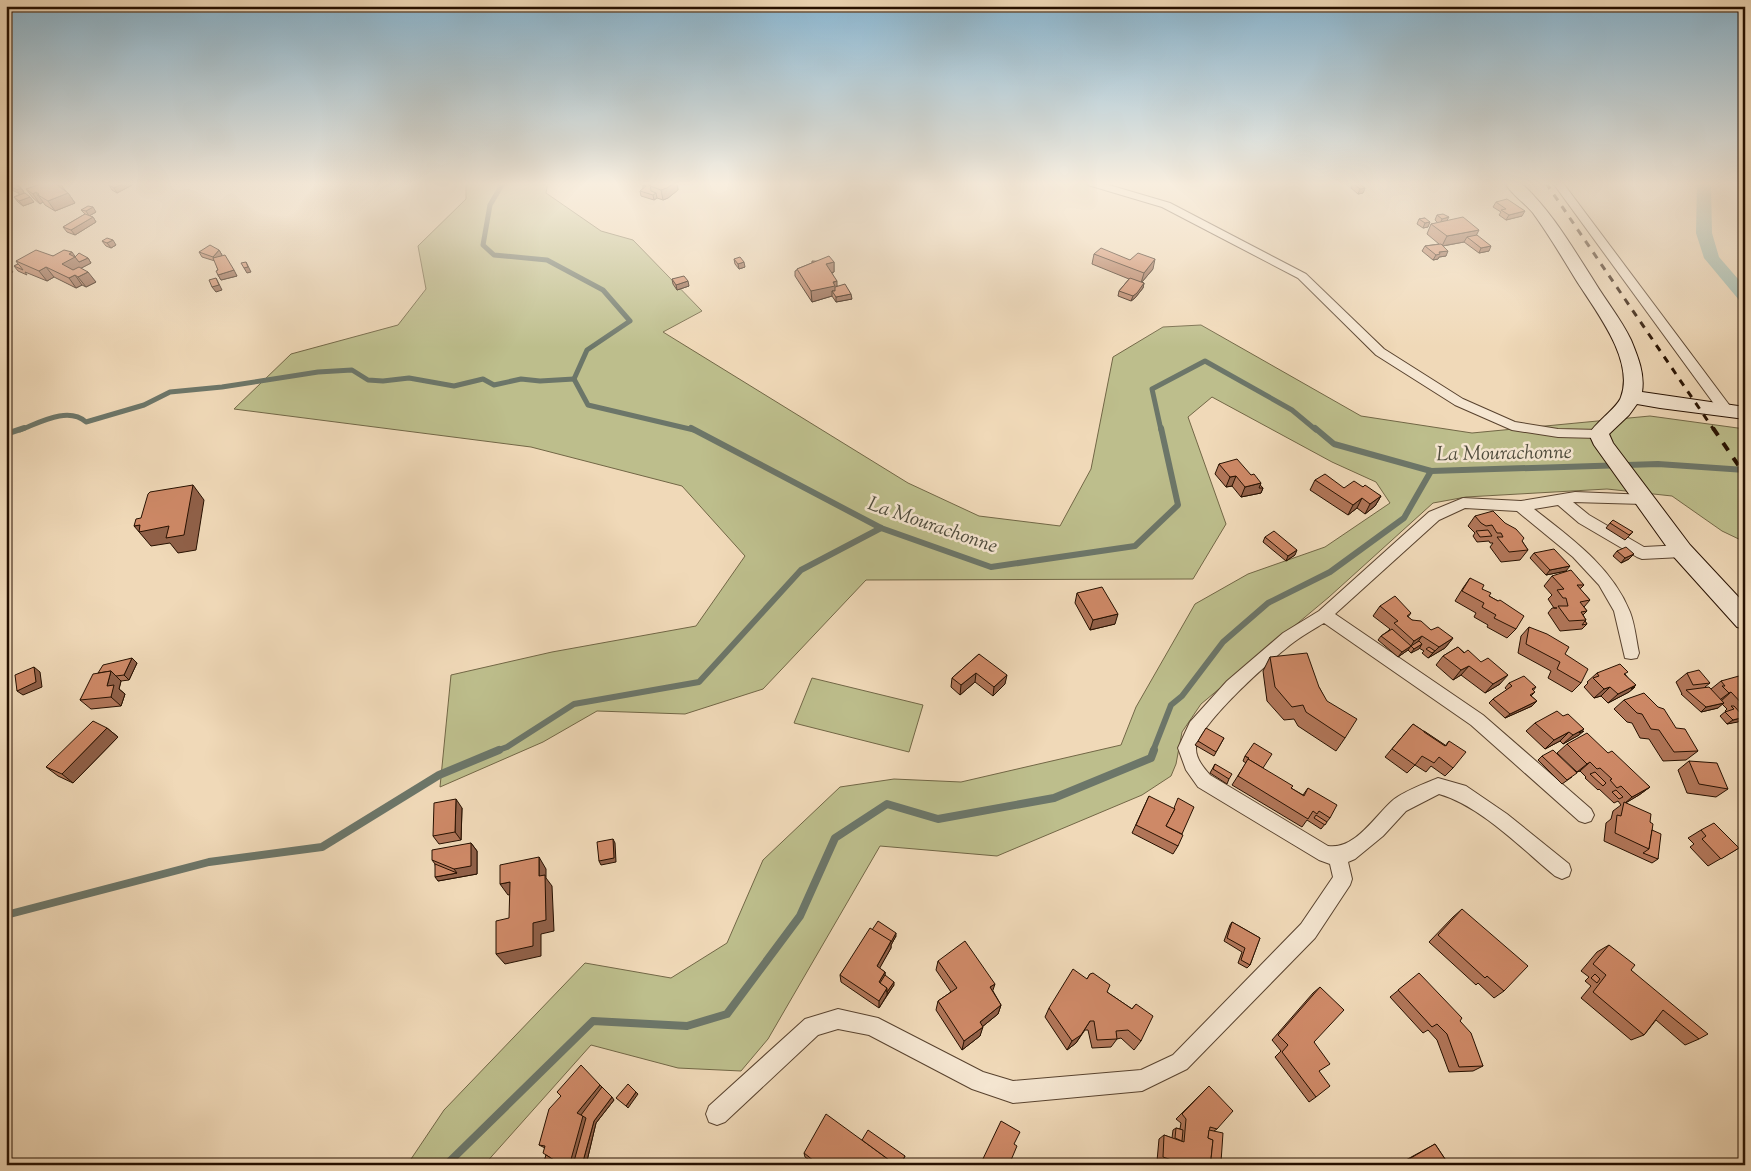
<svg xmlns="http://www.w3.org/2000/svg" width="1751" height="1171" viewBox="0 0 1751 1171" font-family="'Sorts Mill Goudy',serif">
<style>
.green{fill:#bdbe8c;stroke:#726746}
.lines{fill:none;stroke-linecap:round;stroke-linejoin:round}
.stream-far2{stroke:#6c7669;stroke-width:5}
.stream-far1{stroke:#6c7669;stroke-width:6}
.stream{stroke:#6c7669;stroke-width:8}
.canal{fill:#9abaaf;fill-rule:evenodd}
.street-casing{stroke:#58422e;stroke-width:2}
.secondary-casing{stroke:#261000;stroke-width:2}
.street{fill:#f5e6d1;fill-rule:evenodd}
.secondary{fill:#f5e6d1;fill-rule:evenodd}
.rail-far1{stroke:#261000;stroke-width:3;stroke-dasharray:7 7;stroke-linecap:butt}
.rail{stroke:#261000;stroke-width:4;stroke-dasharray:9 9;stroke-linecap:butt}
.wall{fill:#b17659;stroke:#261000}
.shaded-wall{fill:#906048;stroke:#261000}
.building{fill:#ce8967;stroke:#261000}
.labels{text-anchor:middle;stroke-width:5;stroke-linejoin:round;paint-order:stroke}
.water-label{font-size:20px;font-style:italic;fill:#4f4c3d;stroke:#f5e6d1}
</style>
<rect width="100%" height="100%" fill="#f0d9b8"/>
<filter id="stains"><feTurbulence type="fractalNoise" baseFrequency=".004" numOctaves="4"/><feColorMatrix values="0 0 0 0 .2 0 0 0 0 .09 0 0 0 0 .02 0 0 0 .5 -.17"/></filter>
<radialGradient id="worn" r=".72"><stop offset=".6" stop-color="#630" stop-opacity="0"/><stop offset="1" stop-color="#630" stop-opacity=".3"/></radialGradient>
<g class="green">
<polygon points="466,183 548,183 546,193 601,231 633,240 702,311 663,332 908,483 979,516 1060,526 1091,469 1113,357 1163,327 1201,325 1361,416 1472,433 1650,416 1745,429 1745,542 1722,531 1672,496 1607,489 1466,497 1433,503 1329,597 1201,704 1182,732 1176,764 1171,776 1142,795 997,856 880,846 768,1039 741,1071 678,1068 591,1045 484,1165 407,1165 444,1110 585,963 671,978 727,943 763,860 840,787 894,779 961,782 1121,745 1136,707 1195,604 1248,574 1325,547 1390,503 1376,482 1332,462 1212,397 1188,417 1226,524 1193,579 866,580 763,689 685,714 597,711 543,742 440,787 451,675 552,652 696,626 745,556 682,486 531,447 234,409 291,354 398,325 426,289 418,246 466,199"/>
<polygon points="812,678 923,705 909,752 794,723"/>
</g>
<g class="lines">
<g class="stream-far2">
<polyline points="503,183 490,205 483,245 494,255 547,260 603,290 630,321 587,350 574,379 588,405 694,430"/>
<path d="M20 430C39 423 68 406 86 422L144 405 170 392 222 387 318 372 352 370 368 380 383 381 409 378 454 386 483 379 494 385 521 379 540 381 574 379"/>
<polyline points="1161,430 1152,389 1205,361 1292,410 1316,430"/>
</g>
<g class="stream-far1">
<polyline points="691,428 881,528 991,567 1135,546 1178,505 1161,428"/>
<polyline points="1315,428 1334,444 1431,471 1658,464 1745,470"/>
<polyline points="6,434 24,428"/>
<polyline points="496,751 507,747 574,704 699,682 801,570 881,528"/>
<polyline points="1153,751 1171,705 1182,696 1223,642 1268,603 1330,572 1404,518 1431,471"/>
</g>
<g class="stream">
<polyline points="6,915 209,862 322,847 439,775 499,750"/>
<polyline points="446,1165 593,1021 687,1026 727,1014 800,916 835,838 887,804 938,819 1054,798 1151,758 1154,750"/>
</g>
<polygon class="canal" points="1697,183 1711,183 1712,233 1719,257 1745,287 1745,302 1739,300 1704,258 1696,233"/>
<defs>
<g id="street">
<polygon points="1087,183 1102,183 1170,203 1306,274 1384,349 1463,399 1515,422 1558,429 1599,430 1604,431 1606,434 1604,437 1599,438 1558,437 1512,430 1455,405 1376,355 1298,278 1162,207 1088,185"/>
<polygon points="1553,183 1563,183 1730,406 1731,409 1730,412 1720,412"/>
<path d="M1575 492 1648 495 1650 499 1648 503 1643 504 1573 502 1589 515 1644 547 1682 545 1687 547 1689 551 1687 555 1682 557 1642 559 1637 557 1579 523 1558 505 1534 509C1571 538 1612 567 1630 612 1635 625 1636 639 1639 653L1637 658 1631 659 1625 658 1614 611 1599 585 1573 557 1517 511 1465 508 1439 520 1335 614 1483 715 1591 809 1594 815 1591 821 1585 823 1579 821 1471 725 1324 623C1314 629 1303 635 1294 642 1275 656 1196 726 1196 749 1196 759 1204 768 1210 775L1328 846C1355 850 1374 817 1392 801 1402 792 1426 783 1438 778L1466 786 1507 814 1569 864 1571 870 1569 876 1562 879 1555 876C1522 849 1481 806 1439 794L1406 811 1383 836 1355 859 1348 862 1352 879 1350 885 1315 938 1187 1069 1142 1091 1013 1103 972 1089 869 1035 838 1029 818 1035 725 1122 717 1125 709 1122 706 1114 709 1106 805 1019 838 1009 878 1018 983 1072 1013 1081 1141 1070 1173 1055 1301 924 1333 877 1330 864 1319 860 1198 787 1186 770 1178 748 1190 722 1227 681 1283 633 1319 611 1429 512 1463 498 1521 501Z"/>
</g>
<path id="secondary" d="M1505 183H1521C1551 210 1572 247 1594 281 1606 301 1621 319 1631 340 1638 357 1645 374 1642 392L1745 407V419L1660 408 1637 404 1629 415 1609 434 1613 443 1690 545 1745 604V629L1737 627 1674 557 1594 445 1589 434C1597 421 1618 407 1621 397 1635 360 1595 310 1576 280 1562 257 1549 235 1533 213 1525 203 1511 194 1505 183Z"/>
</defs>
<use href="#street" class="street-casing"/>
<use href="#secondary" class="secondary-casing"/>
<use href="#street" class="street"/>
<use href="#secondary" class="secondary"/>
<polyline class="rail-far1" points="1546,183 1714,430"/>
<polyline class="rail" points="1713,428 1745,475"/>
</g>
<g class="wall">
<polygon points="650,183 677,183 678,190 668,198 663,200 657,198 654,200 641,196 640,191 643,189 643,185 650,184"/>
<polygon points="1353,183 1365,188 1363,193 1358,194 1351,188"/>
<polygon points="7,184 23,190 24,193 34,202 23,206 18,202 14,197 20,194 10,189"/>
<polygon points="109,185 132,185 117,193 112,190"/>
<polygon points="26,189 65,191 68,193 75,203 55,211 45,205 43,202 40,204 33,198"/>
<polygon points="1496,202 1522,216 1506,220 1499,215 1501,212 1493,207"/>
<polygon points="81,210 96,212 89,216 93,217 96,222 75,235 67,232 63,227 85,214"/>
<polygon points="1437,215 1447,221 1477,235 1489,251 1479,253 1464,242 1443,246 1446,256 1439,257 1438,259 1433,260 1422,251 1425,246 1439,244 1427,234 1431,224 1438,223 1435,220"/>
<polygon points="1425,218 1428,227 1423,228 1417,224 1419,219"/>
<polygon points="102,241 116,245 111,248 106,246"/>
<polygon points="219,250 222,255 221,256 237,276 221,280 218,275 218,270 215,261 202,257 199,252"/>
<polygon points="1094,254 1153,269 1142,282 1144,283 1143,288 1135,298 1131,301 1118,296 1119,291 1129,279 1092,264"/>
<polygon points="53,256 88,258 91,263 81,268 96,282 86,287 82,285 76,288 54,277 47,281 25,272 27,275 18,271 14,266 18,264 16,261"/>
<polygon points="734,259 745,267 739,269 735,264"/>
<polygon points="812,261 834,262 834,272 832,273 837,286 852,299 836,302 832,296 812,302 795,276 795,271 797,270 797,269 812,263"/>
<polygon points="672,279 689,286 677,290 673,284"/>
<polygon points="1219,464 1251,475 1263,488 1261,493 1241,497 1232,486 1226,487 1215,474"/>
<polygon points="1315,480 1344,488 1363,487 1381,496 1375,506 1365,514 1357,508 1348,515 1310,490"/>
<polygon points="1475,516 1522,541 1528,550 1520,560 1501,562 1490,547 1493,543 1490,543 1489,541 1477,542 1473,536 1475,533 1468,526"/>
<polygon points="1610,523 1633,532 1625,540 1606,528"/>
<polygon points="1265,537 1295,555 1286,561 1263,542"/>
<polygon points="1617,551 1634,554 1629,559 1621,563 1613,556"/>
<polygon points="1534,553 1566,571 1546,575 1530,558"/>
<polygon points="1552,576 1584,585 1580,589 1590,600 1584,607 1587,611 1583,615 1586,620 1585,621 1587,624 1582,629 1560,631 1548,613 1552,608 1557,608 1554,608 1548,599 1552,595 1544,586"/>
<polygon points="1470,578 1482,589 1489,596 1498,601 1516,629 1507,638 1487,627 1488,625 1474,617 1476,613 1455,601 1463,588"/>
<polygon points="1077,593 1115,624 1090,630 1075,603"/>
<polygon points="1380,606 1411,613 1408,617 1412,620 1431,630 1453,638 1445,648 1428,658 1422,653 1424,651 1419,648 1411,653 1408,650 1398,657 1378,640 1381,636 1388,631 1390,629 1373,616"/>
<polygon points="1529,627 1581,683 1572,692 1548,678 1551,671 1518,653 1521,636"/>
<polygon points="1458,647 1500,684 1485,693 1461,675 1453,680 1436,665 1443,656"/>
<polygon points="979,654 1005,684 993,696 975,682 960,695 951,687 952,678"/>
<polygon points="1270,657 1319,687 1345,738 1336,751 1298,726 1294,719 1284,720 1267,701 1263,671"/>
<polygon points="137,663 129,680 121,681 119,689 125,694 121,706 91,709 80,700 98,673"/>
<polygon points="1597,673 1625,674 1635,687 1629,692 1608,703 1601,696 1594,698 1584,687 1588,683 1587,682"/>
<polygon points="1687,673 1710,683 1705,687 1711,689 1721,681 1745,682 1745,728 1739,721 1727,724 1720,716 1726,711 1725,711 1727,709 1722,704 1718,708 1701,712 1681,694 1682,694 1676,682"/>
<polygon points="1509,683 1536,687 1533,691 1535,692 1531,696 1537,701 1532,706 1505,718 1489,703 1493,699 1507,690 1505,688"/>
<polygon points="1624,700 1676,728 1698,751 1686,760 1663,761 1649,739 1640,738 1632,723 1627,722 1614,709"/>
<polygon points="1563,716 1579,735 1563,744 1560,741 1545,749 1526,731 1535,723"/>
<polygon points="1413,724 1445,746 1449,741 1453,768 1445,776 1431,766 1426,772 1415,765 1407,773 1385,757"/>
<polygon points="107,728 118,737 73,783 58,776 46,767"/>
<polygon points="1224,738 1214,756 1195,745 1198,741"/>
<polygon points="1567,744 1608,753 1650,787 1639,795 1625,803 1650,822 1652,830 1658,859 1652,863 1604,841 1606,823 1611,819 1613,811 1621,805 1618,801 1614,803 1599,789 1598,790 1585,778 1586,777 1580,771 1577,772 1557,753"/>
<polygon points="1245,756 1291,788 1303,795 1308,788 1330,818 1321,829 1307,820 1302,827 1232,785 1246,763 1243,761"/>
<polygon points="1542,756 1572,777 1562,784 1538,760"/>
<polygon points="1689,761 1728,789 1716,797 1687,793 1678,770"/>
<polygon points="1215,764 1229,779 1227,784 1210,773"/>
<polygon points="1149,796 1178,846 1173,854 1132,833"/>
<polygon points="462,808 461,840 439,844 433,836"/>
<polygon points="1701,830 1739,848 1708,866 1690,847 1694,844 1688,838"/>
<polygon points="471,843 477,851 477,874 438,881 435,864 432,860"/>
<polygon points="1462,909 1504,991 1494,998 1478,983 1476,985 1429,942 1453,917"/>
<polygon points="1232,922 1260,938 1250,965 1247,968 1238,963 1242,952 1224,941 1230,925"/>
<polygon points="872,930 896,936 891,945 891,948 879,968 885,972 885,975 894,985 879,1008 841,982 840,975"/>
<polygon points="1609,945 1631,970 1699,1039 1685,1045 1656,1020 1644,1035 1631,1040 1581,998 1591,986 1585,981 1589,977 1581,971 1597,952"/>
<polygon points="938,961 993,991 1001,1005 998,1014 982,1027 980,1036 962,1050 936,1010 938,1001 951,992 936,970"/>
<polygon points="1090,974 1107,992 1132,1009 1136,1004 1141,1041 1134,1050 1121,1038 1117,1039 1111,1047 1092,1048 1088,1030 1085,1030 1076,1043 1067,1050 1045,1017 1049,1008 1087,979"/>
<polygon points="1411,980 1460,1021 1483,1066 1473,1071 1449,1072 1437,1040 1428,1030 1423,1033 1390,997"/>
<polygon points="1320,987 1314,1042 1319,1071 1316,1097 1309,1102 1275,1057 1281,1051 1272,1040 1313,993"/>
<polygon points="1209,1086 1217,1129 1214,1131 1221,1162 1224,1165 1169,1165 1157,1161 1159,1139 1164,1135 1172,1138 1173,1130 1176,1128 1180,1129 1181,1123 1176,1119"/>
<polygon points="557,1092 614,1100 596,1123 586,1165 556,1165 547,1164 544,1162 546,1155 545,1148 539,1145 561,1096"/>
<polygon points="862,1140 905,1156 901,1165 816,1165 805,1157 804,1153"/>
<polygon points="1435,1144 1449,1165 1407,1165 1404,1161"/>
</g>
<g class="shaded-wall">
<polygon points="60,183 67,193 56,184"/>
<polygon points="124,183 134,183 132,185 117,193 114,188"/>
<polygon points="674,183 677,183 678,190 668,198 663,200 661,190"/>
<polygon points="19,185 24,193 20,195 17,190 17,186"/>
<polygon points="1365,188 1363,193 1358,194 1360,189"/>
<polygon points="36,192 38,196 38,195 43,202 40,204 33,194"/>
<polygon points="68,193 75,203 55,211 48,201"/>
<polygon points="656,193 657,198 654,200 653,195"/>
<polygon points="30,197 34,202 23,206 19,201"/>
<polygon points="93,207 96,212 89,216 86,211"/>
<polygon points="1525,211 1522,216 1506,220 1509,215"/>
<polygon points="93,217 96,222 75,235 71,230"/>
<polygon points="1449,217 1446,222 1440,224 1442,219"/>
<polygon points="1430,222 1428,227 1423,228 1425,223"/>
<polygon points="1479,230 1474,240 1467,237 1464,242 1442,246 1447,236"/>
<polygon points="113,240 116,245 111,248 107,243"/>
<polygon points="1491,246 1489,251 1479,253 1481,248"/>
<polygon points="219,250 222,255 216,262 213,257"/>
<polygon points="1448,251 1446,256 1439,257 1438,259 1433,260 1436,255 1439,252"/>
<polygon points="72,252 79,262 88,258 91,263 70,274 62,264 69,254"/>
<polygon points="1155,259 1153,269 1141,283 1144,273"/>
<polygon points="246,262 251,272 247,273 244,268"/>
<polygon points="744,262 745,267 739,269 738,264"/>
<polygon points="834,262 834,272 826,274 815,267"/>
<polygon points="9,267 13,272 6,276 6,269"/>
<polygon points="46,267 54,277 47,281 39,271"/>
<polygon points="234,270 237,276 221,280 218,275"/>
<polygon points="88,272 96,282 86,287 78,277"/>
<polygon points="75,275 82,285 76,288 69,278"/>
<polygon points="216,278 222,290 216,292 212,287"/>
<polygon points="688,281 689,286 677,290 676,285"/>
<polygon points="837,281 837,291 832,291 832,296 812,302 811,291"/>
<polygon points="1144,283 1143,288 1135,298 1131,301 1133,296"/>
<polygon points="851,294 852,299 836,302 836,297"/>
<polygon points="1236,476 1232,486 1226,487 1230,477"/>
<polygon points="1261,483 1259,488 1263,488 1261,493 1241,497 1245,487"/>
<polygon points="193,485 204,500 196,550 178,553 170,543 151,546 134,526 140,525"/>
<polygon points="1381,496 1375,506 1365,514 1370,504"/>
<polygon points="1362,498 1357,508 1348,515 1353,505"/>
<polygon points="1297,550 1295,555 1286,561 1288,556"/>
<polygon points="1634,554 1629,559 1621,563 1625,558"/>
<polygon points="1570,566 1566,571 1546,575 1550,570"/>
<polygon points="1118,614 1115,624 1090,630 1093,620"/>
<polygon points="1422,636 1415,646 1411,646 1414,641"/>
<polygon points="1453,638 1445,648 1428,658 1439,647"/>
<polygon points="1422,644 1419,649 1411,653 1414,649"/>
<polygon points="1411,646 1408,650 1398,657 1402,652"/>
<polygon points="132,658 137,663 129,680 124,675"/>
<polygon points="1469,666 1461,675 1453,680 1461,670"/>
<polygon points="34,667 40,672 42,687 23,695 17,691"/>
<polygon points="111,671 121,681 119,689 125,694 121,706 111,697 107,686"/>
<polygon points="976,673 975,682 960,695 961,685"/>
<polygon points="1007,675 1005,684 993,696 994,687"/>
<polygon points="1508,675 1500,684 1485,693 1493,684"/>
<polygon points="1636,685 1631,689 1635,687 1629,692 1608,703 1618,694"/>
<polygon points="1610,687 1601,696 1594,698 1604,689"/>
<polygon points="1731,692 1720,702 1717,702 1729,693"/>
<polygon points="1537,701 1532,706 1505,718 1510,714"/>
<polygon points="1724,703 1718,708 1701,712 1706,707"/>
<polygon points="1744,717 1738,722 1727,724 1733,720"/>
<polygon points="107,728 118,737 73,783 62,774"/>
<polygon points="1584,729 1579,733 1584,731 1579,735 1563,744 1573,735"/>
<polygon points="1569,732 1560,741 1545,749 1554,740"/>
<polygon points="1590,762 1580,771 1577,772 1587,764"/>
<polygon points="1650,787 1639,795 1624,804 1632,797"/>
<polygon points="456,799 462,808 461,840 455,832"/>
<polygon points="613,839 615,843 616,862 601,865 599,861"/>
<polygon points="471,843 477,851 477,874 438,881 435,877 457,873 454,869"/>
<polygon points="539,857 546,869 546,878 552,886 554,931 541,934 541,956 505,964 496,954 533,923 539,876"/>
<polygon points="510,882 518,893 508,895 500,884"/>
<polygon points="896,933 896,936 891,945 891,948 877,973 877,966"/>
<polygon points="885,972 885,979 880,987 879,982"/>
<polygon points="894,982 894,985 887,995 887,992"/>
<polygon points="995,984 992,993 990,987"/>
<polygon points="887,988 887,995 879,1008 879,1001"/>
<polygon points="1001,1005 998,1014 977,1031 980,1022"/>
<polygon points="1090,1021 1076,1043 1067,1050 1072,1041"/>
<polygon points="983,1027 980,1036 962,1050 964,1041"/>
<polygon points="600,1085 605,1090 588,1120 576,1165 572,1165 570,1163 577,1113"/>
<polygon points="636,1092 638,1094 628,1108 626,1106"/>
<polygon points="612,1097 614,1100 596,1123 586,1165 582,1165 594,1121"/>
</g>
<g class="building">
<polygon points="10,183 14,183 19,185 17,186 21,188 17,190 7,184"/>
<polygon points="44,183 60,183 56,184 68,193 48,201 38,195 39,194 36,192 33,194 26,189"/>
<polygon points="115,183 124,183 114,188 109,185"/>
<polygon points="646,183 650,184 651,191 656,193 653,195 640,191 646,186 643,185"/>
<polygon points="650,183 674,183 667,188 661,190 650,186"/>
<polygon points="1353,183 1359,183 1365,188 1360,189"/>
<polygon points="25,193 30,197 19,201 14,197"/>
<polygon points="1507,199 1525,211 1509,215 1501,210 1506,209 1496,202"/>
<polygon points="88,206 93,207 86,211 81,210"/>
<polygon points="85,214 93,217 71,230 63,227"/>
<polygon points="1443,214 1449,217 1442,219 1437,215"/>
<polygon points="1463,217 1479,230 1447,236 1431,224"/>
<polygon points="1425,218 1430,222 1425,223 1419,219"/>
<polygon points="1477,235 1491,246 1481,248 1467,237"/>
<polygon points="107,238 113,240 107,243 102,241"/>
<polygon points="1441,244 1448,251 1439,252 1440,254 1436,255 1425,246"/>
<polygon points="210,245 219,250 213,257 199,252"/>
<polygon points="1101,248 1130,260 1138,253 1155,259 1144,273 1094,254"/>
<polygon points="36,250 53,256 64,250 72,252 69,254 75,257 62,264 73,270 79,267 88,272 78,277 75,275 69,278 46,267 39,271 16,261"/>
<polygon points="79,253 88,258 79,262 75,257"/>
<polygon points="225,255 234,270 218,275 216,271 218,270 213,258"/>
<polygon points="829,256 834,262 826,264 837,281 833,282 835,286 811,291 797,269"/>
<polygon points="740,257 744,262 738,264 734,259"/>
<polygon points="246,262 248,267 244,268 241,263"/>
<polygon points="18,264 20,266 23,270 14,266"/>
<polygon points="684,276 688,281 676,285 672,279"/>
<polygon points="216,278 219,285 212,287 209,280"/>
<polygon points="1130,278 1144,283 1137,293 1133,296 1119,291"/>
<polygon points="845,284 851,294 836,297 832,291 835,291 835,287"/>
<polygon points="1237,459 1251,475 1254,474 1261,483 1245,487 1236,476 1230,477 1219,464"/>
<polygon points="1325,474 1344,488 1354,481 1363,487 1365,485 1381,496 1370,504 1362,498 1353,505 1315,480"/>
<polygon points="193,485 184,535 166,538 169,526 139,532 140,525 134,526 136,519 141,518 148,494 150,492"/>
<polygon points="1493,511 1505,523 1516,529 1524,538 1522,541 1528,550 1509,552 1497,537 1503,537 1501,533 1497,533 1492,525 1486,526 1481,523 1475,516"/>
<polygon points="1613,520 1633,532 1629,535 1610,523"/>
<polygon points="1488,530 1492,536 1480,537 1476,531"/>
<polygon points="1274,531 1297,550 1288,556 1265,537"/>
<polygon points="1626,547 1634,554 1625,558 1617,551"/>
<polygon points="1554,549 1570,566 1550,570 1534,553"/>
<polygon points="1571,570 1584,585 1577,585 1590,600 1580,602 1587,611 1581,612 1586,620 1569,621 1558,606 1568,606 1566,598 1563,598 1557,590 1564,589 1552,576"/>
<polygon points="1470,578 1484,585 1482,589 1491,593 1489,596 1498,601 1500,600 1524,616 1516,629 1494,618 1496,615 1482,607 1484,603 1462,591"/>
<polygon points="1102,587 1118,614 1093,620 1077,593"/>
<polygon points="1395,596 1411,613 1407,616 1412,620 1421,621 1431,630 1438,627 1453,638 1439,647 1422,636 1414,641 1394,623 1398,621 1380,606"/>
<polygon points="1585,621 1587,624 1582,625"/>
<polygon points="1529,627 1547,634 1569,647 1565,654 1588,669 1581,683 1557,669 1560,662 1526,644"/>
<polygon points="1392,629 1411,646 1402,652 1381,636"/>
<polygon points="1419,641 1422,644 1414,649 1411,646"/>
<polygon points="1429,647 1435,651 1432,653 1426,649"/>
<polygon points="1458,647 1464,653 1468,650 1481,662 1488,658 1508,675 1493,684 1469,666 1461,670 1443,656"/>
<polygon points="1307,653 1319,687 1327,701 1357,719 1345,738 1306,712 1303,705 1292,707 1275,687 1270,657"/>
<polygon points="979,654 1007,675 994,687 976,673 961,685 952,678"/>
<polygon points="132,658 124,675 116,676 111,671 98,673 103,665"/>
<polygon points="1620,664 1628,672 1624,674 1636,685 1618,694 1610,687 1604,689 1593,678 1599,676 1597,673"/>
<polygon points="34,667 36,682 17,691 15,675"/>
<polygon points="1699,670 1710,683 1693,685 1687,673"/>
<polygon points="111,671 107,686 114,685 111,697 80,700 93,674"/>
<polygon points="1524,676 1536,687 1532,689 1535,692 1530,695 1537,701 1510,714 1493,699 1512,686 1509,683"/>
<polygon points="1739,676 1745,682 1745,707 1731,692 1729,693 1722,686 1725,686 1721,681"/>
<polygon points="1709,687 1724,703 1706,707 1686,690"/>
<polygon points="1644,693 1658,707 1664,709 1676,728 1685,729 1698,751 1674,752 1659,730 1651,729 1642,714 1637,713 1624,700"/>
<polygon points="1731,706 1734,706 1744,717 1733,720 1725,712 1734,709"/>
<polygon points="1557,711 1563,716 1568,714 1584,729 1573,735 1569,732 1554,740 1535,723"/>
<polygon points="93,721 107,728 62,774 46,767"/>
<polygon points="1413,724 1446,746 1449,741 1466,752 1453,768 1439,757 1434,763 1422,756 1415,765 1392,749"/>
<polygon points="1206,728 1224,738 1216,752 1198,741"/>
<polygon points="1424,731 1445,745 1445,746 1424,732"/>
<polygon points="1587,733 1608,753 1612,751 1650,787 1632,797 1621,786 1617,788 1610,780 1612,779 1600,768 1597,769 1590,762 1587,764 1567,744"/>
<polygon points="1254,743 1272,754 1263,768 1248,759 1249,758 1245,756"/>
<polygon points="1553,750 1577,773 1567,780 1542,756"/>
<polygon points="1248,759 1293,786 1291,788 1304,796 1308,788 1337,805 1330,818 1319,811 1317,814 1313,811 1308,819 1238,776"/>
<polygon points="1689,761 1717,763 1728,789 1699,784"/>
<polygon points="1215,764 1232,774 1229,779 1213,769"/>
<polygon points="1595,772 1606,783 1603,786 1590,774"/>
<polygon points="1616,790 1623,797 1619,799 1612,792"/>
<polygon points="1149,796 1175,809 1166,826 1183,835 1178,846 1136,825"/>
<polygon points="1178,798 1194,807 1182,834 1166,826 1175,809 1174,808"/>
<polygon points="456,799 455,832 433,836 434,803"/>
<polygon points="1624,802 1651,814 1650,822 1653,824 1649,849 1615,833 1617,815 1621,816"/>
<polygon points="1316,815 1327,822 1325,825 1314,818"/>
<polygon points="1714,823 1739,848 1721,859 1702,839 1706,836 1701,830"/>
<polygon points="1652,830 1661,834 1658,859 1643,853 1649,849"/>
<polygon points="613,839 614,858 599,861 597,842"/>
<polygon points="471,843 471,866 454,869 432,860 432,850"/>
<polygon points="539,857 539,876 545,875 546,920 533,923 533,946 496,954 496,921 509,918 510,882 500,884 500,865"/>
<polygon points="435,864 457,873 435,877"/>
<polygon points="1462,909 1528,966 1504,991 1487,976 1485,978 1438,935"/>
<polygon points="878,921 896,933 891,942 872,930"/>
<polygon points="1232,922 1260,938 1250,965 1241,960 1245,948 1227,938"/>
<polygon points="870,928 891,941 877,966 885,972 879,982 887,988 879,1001 840,975"/>
<polygon points="965,941 995,984 990,987 1001,1005 980,1022 983,1027 964,1041 938,1001 957,988 938,961"/>
<polygon points="1609,945 1635,965 1631,970 1708,1034 1699,1039 1663,1010 1644,1035 1593,992 1606,975 1593,964"/>
<polygon points="1073,969 1087,979 1090,974 1093,973 1110,985 1107,992 1132,1009 1136,1004 1153,1016 1141,1041 1128,1030 1116,1031 1117,1039 1097,1040 1094,1021 1090,1021 1081,1035 1072,1041 1049,1008"/>
<polygon points="1419,973 1462,1018 1460,1021 1471,1033 1483,1066 1459,1067 1447,1034 1437,1024 1432,1027 1398,990"/>
<polygon points="1595,974 1600,979 1597,983 1591,978"/>
<polygon points="885,975 894,982 887,992 887,988 880,983"/>
<polygon points="1320,987 1344,1010 1314,1042 1330,1064 1319,1071 1330,1086 1316,1097 1282,1052 1288,1045 1278,1035"/>
<polygon points="581,1065 600,1085 577,1113 583,1116 570,1163 557,1162 543,1153 545,1146 539,1145 549,1109 561,1096 557,1092"/>
<polygon points="628,1084 636,1092 626,1106 616,1098"/>
<polygon points="1209,1086 1233,1111 1217,1129 1210,1127 1208,1138 1213,1140 1211,1159 1224,1163 1224,1165 1186,1165 1163,1157 1164,1135 1184,1142 1186,1119 1182,1114"/>
<polygon points="602,1087 612,1097 594,1121 582,1165 573,1165 586,1118 581,1115"/>
<polygon points="826,1114 896,1165 819,1165 804,1153"/>
<polygon points="1001,1121 1020,1132 1014,1144 1017,1146 1009,1165 980,1165"/>
<polygon points="1176,1128 1183,1130 1182,1141 1175,1138"/>
<polygon points="868,1130 905,1156 900,1165 896,1165 862,1140"/>
<polygon points="1209,1130 1223,1133 1221,1162 1211,1159 1213,1140 1208,1138"/>
<polygon points="1435,1144 1449,1165 1413,1165 1409,1159"/>
<polygon points="546,1155 560,1164 544,1162"/>
</g>
<linearGradient id="sky" x2="0" y2="1"><stop stop-color="#89b6d1"/><stop offset="0.53" stop-color="#f8eedf"/><stop offset="1" stop-color="#f8eedf" stop-opacity="0"/></linearGradient>
<rect width="1751" height="347" fill="url(#sky)"/>
<g class="labels">
<g class="water-label">
<text transform="translate(1504 452) rotate(-1)" y="7">La Mourachonne</text>
<text transform="translate(933 524) rotate(19)" y="7">La Mourachonne</text>
</g>
</g>
<rect width="1751" height="1171" fill="none" stroke="#f0d9b8" stroke-width="25"/>
<rect x="8" y="8" width="1736" height="1156" fill="none" stroke="#261000" stroke-width="2.5"/>
<rect x="12" y="12" width="1726" height="1146" fill="none" stroke="#261000"/>
<rect width="100%" height="100%" filter="url(#stains)"/>
<rect width="100%" height="100%" fill="url(#worn)"/>
</svg>
